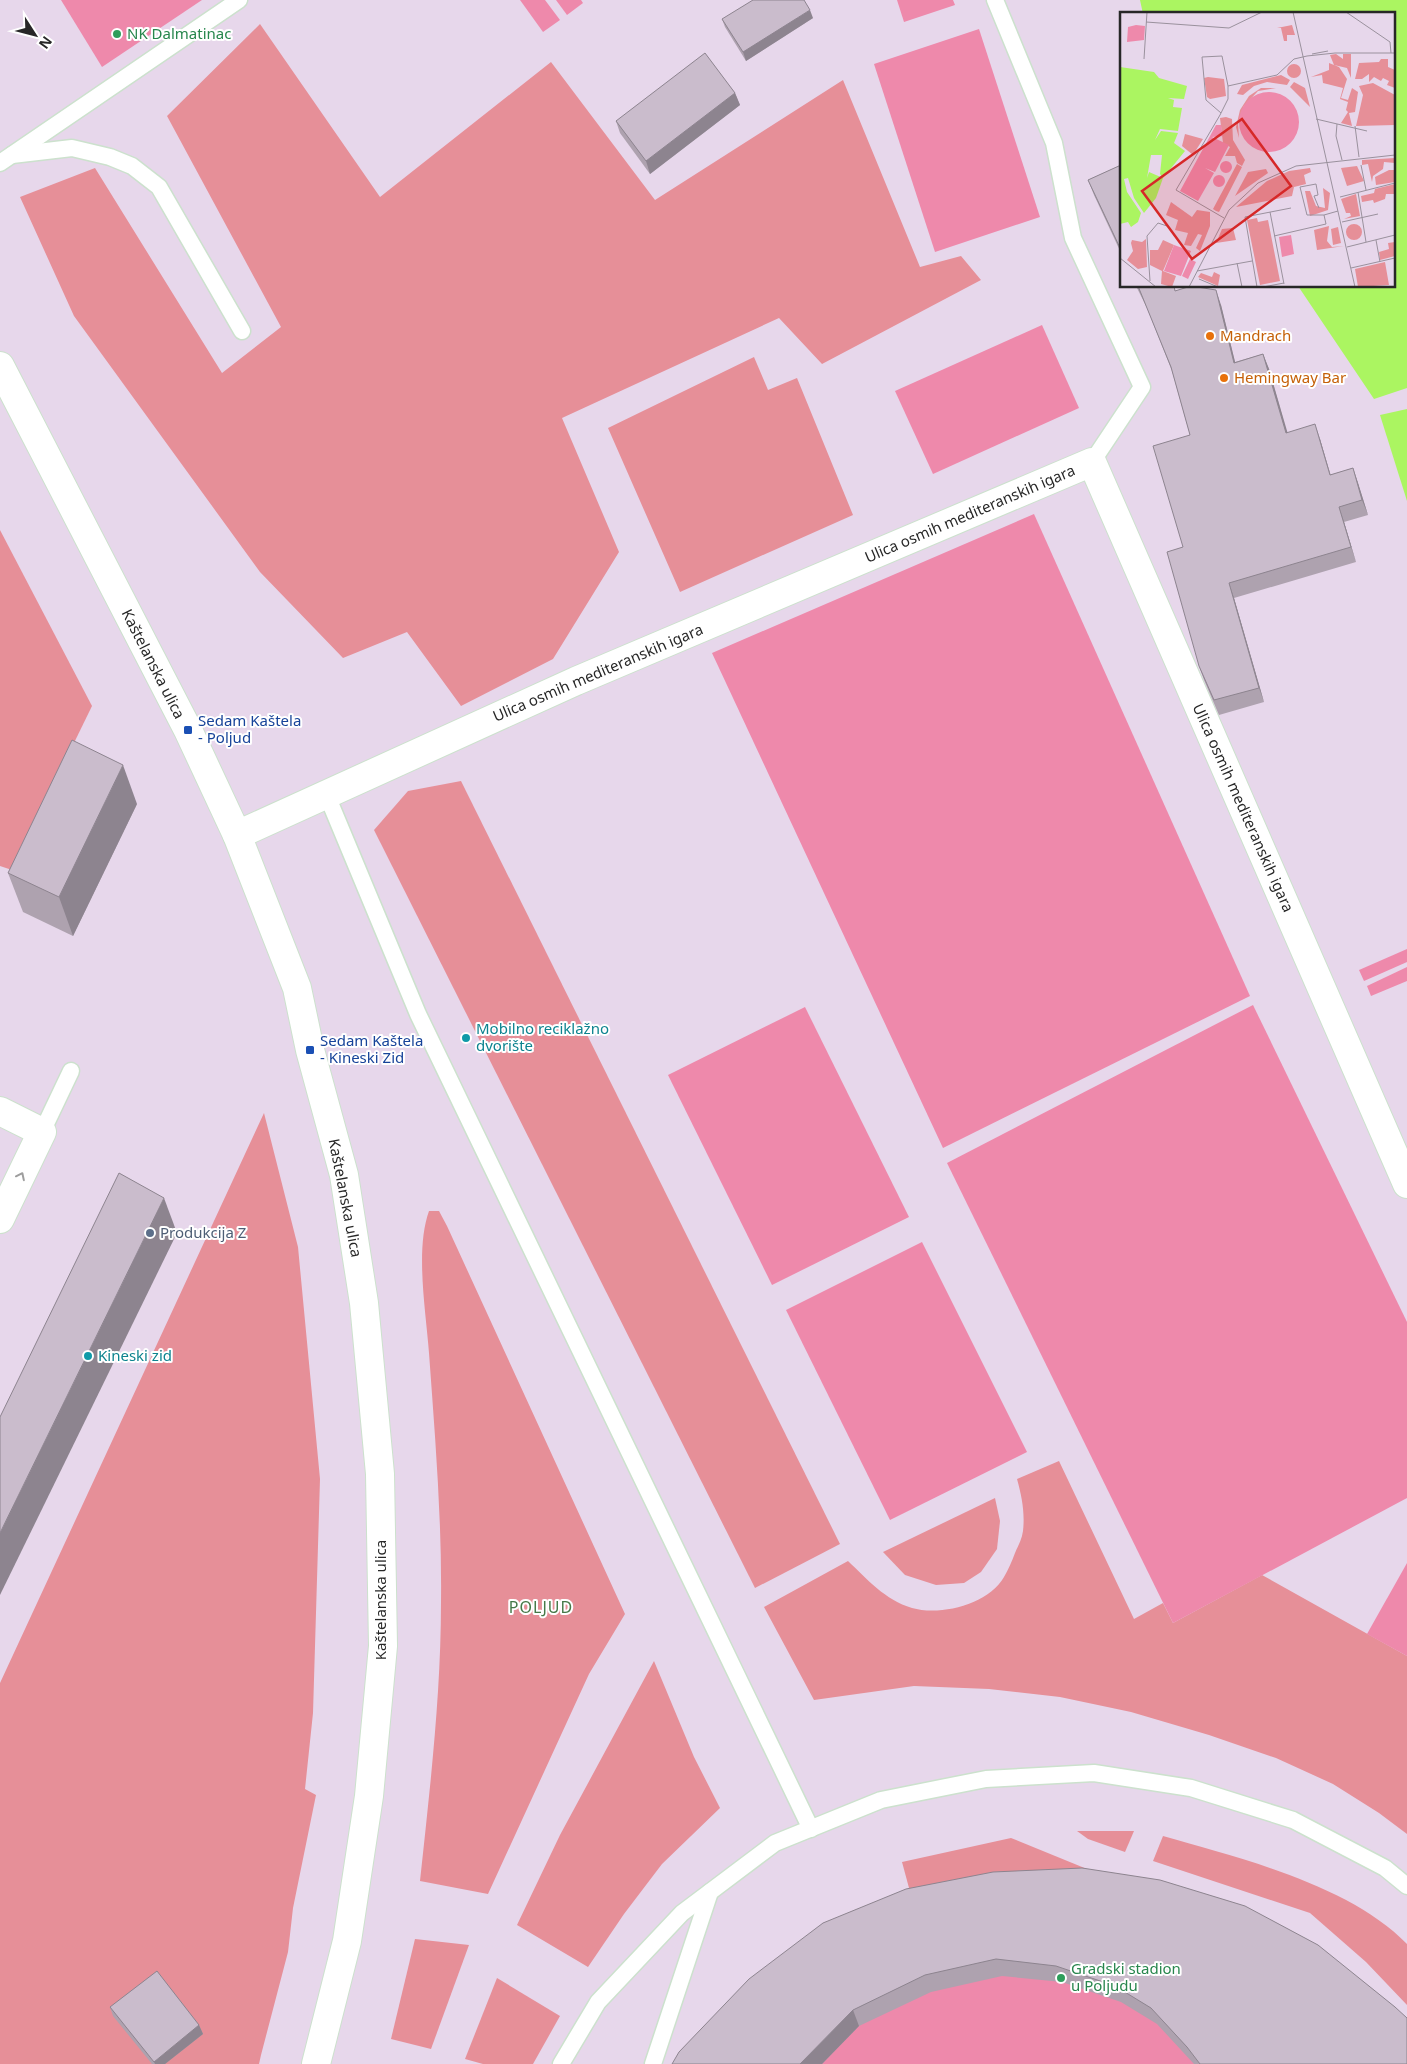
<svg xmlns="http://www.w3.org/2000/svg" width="1407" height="2064" viewBox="0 0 1407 2064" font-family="'Noto Sans',sans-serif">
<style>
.green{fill:#e68f98}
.pitch{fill:#ee89ab}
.water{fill:#abf561}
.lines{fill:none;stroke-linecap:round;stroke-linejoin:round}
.lane-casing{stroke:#cce1cd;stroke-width:19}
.street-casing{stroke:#cce1cd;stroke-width:30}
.secondary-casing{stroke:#cce1cd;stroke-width:30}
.lane{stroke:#fff;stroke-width:16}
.street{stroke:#fff;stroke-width:28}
.secondary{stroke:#fff;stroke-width:28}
.wall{fill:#aea2af}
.shaded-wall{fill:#8d848f}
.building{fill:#cabccc;stroke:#8d848f}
.oneway{stroke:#9e9e9e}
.leisure-dot{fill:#2e9e5b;stroke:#fff;stroke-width:2}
.food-dot{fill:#e8710a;stroke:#fff;stroke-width:2}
.transit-dot{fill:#1a4fb4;stroke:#fff;stroke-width:2}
.culture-dot{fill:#0f9aa8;stroke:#fff;stroke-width:2}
.service-dot{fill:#5c6f8a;stroke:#fff;stroke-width:2}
.labels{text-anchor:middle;stroke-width:4;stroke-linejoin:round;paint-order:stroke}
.leisure-label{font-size:15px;fill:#27864d;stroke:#fff;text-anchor:start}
.food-label{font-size:15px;fill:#c56008;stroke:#fff;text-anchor:start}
.street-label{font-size:15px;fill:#272727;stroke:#fff}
.transit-label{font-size:15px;fill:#164399;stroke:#fff;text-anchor:start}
.culture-label{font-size:15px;fill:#0d838f;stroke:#fff;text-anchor:start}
.service-label{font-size:15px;fill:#4e5e75;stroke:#fff;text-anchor:start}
.neighbourhood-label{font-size:16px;letter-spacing:1px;fill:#457948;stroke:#fff}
.inset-road{fill:none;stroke:#9a919d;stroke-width:1}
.view{fill:#d62828;fill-opacity:0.15;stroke:#d62828;stroke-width:2.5}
.inset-edge{fill:none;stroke:#272727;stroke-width:2.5}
</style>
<rect width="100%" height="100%" fill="#e7d7eb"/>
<g class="green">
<polygon points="260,24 380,197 551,62 655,200 843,80 920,267 961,256 981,280 822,364 779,318 562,418 619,552 553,659 461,706 407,632 343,658 260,572 74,316 20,197 95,168 222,373 281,327 167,116"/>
<polygon points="754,357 768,390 797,378 853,515 680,592 608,428"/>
<polygon points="0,530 92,706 12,870 0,866"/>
<polygon points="461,781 840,1544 755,1588 374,830 408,791"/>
<polygon points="264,1113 298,1247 320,1479 313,1713 305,1789 316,1795 293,1908 288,1952 261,2055 259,2064 0,2064 0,1683"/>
<path d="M429 1211H439L447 1226 625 1614 589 1674 488 1894 420 1881C430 1788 441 1695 441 1602 442 1519 435 1436 429 1353 426 1312 415 1250 429 1211Z"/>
<path d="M1059 1461 1134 1619 1163 1603 1173 1623 1262 1575 1407 1656V1834L1379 1813 1333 1784 1276 1758 1209 1735 1131 1712 1060 1697 989 1689 914 1686 814 1700 764 1607 848 1561C867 1579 885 1600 912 1608 940 1616 988 1605 1004 1577 1008 1570 1012 1561 1015 1553 1018 1546 1022 1539 1023 1531 1025 1513 1022 1497 1017 1479Z"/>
<polygon points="995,1498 1000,1521 997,1549 981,1572 964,1583 936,1585 905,1575 883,1552"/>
<polygon points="654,1661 694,1757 720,1808 662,1864 624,1914 588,1967 517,1925 560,1835"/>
<polygon points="1077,1831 1134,1831 1125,1852 1088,1839"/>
<path d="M1163 1836C1240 1858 1350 1885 1407 1944V2005L1366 1962 1310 1913 1153 1861Z"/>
<polygon points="1011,1838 1109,1878 912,1899 902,1862"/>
<polygon points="415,1939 469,1945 431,2049 391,2039"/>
<polygon points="497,1978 560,2016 533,2064 483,2064 465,2059"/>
</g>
<g class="pitch">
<polygon points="61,0 202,0 102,67"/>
<polygon points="520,0 545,0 560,20 543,32"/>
<polygon points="556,0 581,0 583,3 567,15"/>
<polygon points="897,0 953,0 955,5 904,22"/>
<polygon points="979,29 1040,217 935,252 874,64"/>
<polygon points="1042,325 1079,408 933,474 895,391"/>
<polygon points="1034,514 1250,996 943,1148 712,653"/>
<polygon points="1407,949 1407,962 1364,981 1359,970"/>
<polygon points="1407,967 1407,981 1371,996 1367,986"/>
<polygon points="1253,1005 1407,1322 1407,1498 1173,1623 947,1163"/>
<polygon points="805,1007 909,1217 772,1285 668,1075"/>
<polygon points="922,1242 1027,1452 890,1520 786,1310"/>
<polygon points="1407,1563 1407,1656 1367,1634"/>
<polygon points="829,1939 1407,2028 1407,2064 689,2064"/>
</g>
<g class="water">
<polygon points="1140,0 1407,0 1407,388 1374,399 1298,286 1393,286 1393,14 1143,14"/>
<polygon points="1407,409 1407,501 1380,415"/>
</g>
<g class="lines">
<defs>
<g id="lane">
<polyline points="995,0 1054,143 1073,238 1142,387 1092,462"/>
<polyline points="12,155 72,148 110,157 132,166 159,187 242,331"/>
<polyline points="0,163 239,0"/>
<polyline points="326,793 418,1014 811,1829"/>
<polyline points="42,1132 71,1071"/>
<polyline points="561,2064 598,2002 682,1913 775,1843 881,1800 986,1779 1094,1773 1191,1788 1293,1820 1385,1868 1407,1886"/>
<polyline points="653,2064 710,1892"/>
</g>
<g id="street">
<polyline points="237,835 576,681 1092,462 1407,1184"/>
<polyline points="0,1111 42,1132 0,1219"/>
</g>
<polyline id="secondary" points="0,366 188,730 237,835 297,988 310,1050 344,1175 364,1303 380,1474 383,1646 369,1796 347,1941 316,2064"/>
</defs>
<use href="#lane" class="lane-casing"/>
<use href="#street" class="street-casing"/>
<use href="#secondary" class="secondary-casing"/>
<use href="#lane" class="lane"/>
<use href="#street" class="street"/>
<use href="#secondary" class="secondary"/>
</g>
<g class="wall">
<polygon points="813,18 746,61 725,27 722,19"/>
<polygon points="735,93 740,105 650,174 620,133 616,121"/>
<polygon points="1121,165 1121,253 1094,195 1088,180"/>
<polygon points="1136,286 1174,286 1175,291 1221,305 1235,362 1263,354 1269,369 1287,433 1320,439 1330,475 1353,468 1358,483 1368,515 1344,522 1356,562 1234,598 1264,702 1219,715 1204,680 1199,666 1183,547 1190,435 1172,371 1147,308"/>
<polygon points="137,804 73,936 23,912 8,873"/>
<polygon points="823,1923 1407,2018 1407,2064 1194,2064 1157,2024 1121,2002 1062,1982 1002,1976 931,1992 859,2026 822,2064 672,2064"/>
<polygon points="110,2007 199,2025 203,2034 165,2064 152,2064 113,2016"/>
</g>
<g class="shaded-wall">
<polygon points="810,10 813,18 746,61 743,52"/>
<polygon points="735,93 740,105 650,174 646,161"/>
<polygon points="1216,290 1221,305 1239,378 1234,363"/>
<polygon points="1263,354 1269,369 1292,448 1286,433"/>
<polygon points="1315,424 1320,439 1335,490 1330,475"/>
<polygon points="1353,468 1358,483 1368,515 1362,500"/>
<polygon points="1339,507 1344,522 1356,562 1351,547"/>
<polygon points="1229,583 1234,598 1264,702 1259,688"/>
<polygon points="123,765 137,804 73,936 59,897"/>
<polygon points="164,1198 177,1233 0,1595 0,1533"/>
<polygon points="853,2010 859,2026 822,2064 800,2064"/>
<polygon points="199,2025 203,2034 165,2064 155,2064 154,2062"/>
</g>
<g class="building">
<polygon points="753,0 804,0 810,10 743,52 722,19"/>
<polygon points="705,53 735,93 646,161 616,121"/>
<polygon points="1121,165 1121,250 1088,180"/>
<polygon points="1138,286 1174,286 1175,291 1191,286 1216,290 1234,363 1263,354 1286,433 1315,424 1330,475 1353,468 1362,500 1339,507 1351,547 1229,583 1259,688 1214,700 1199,666 1167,552 1183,547 1153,446 1190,435 1171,367"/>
<polygon points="72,740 123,765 59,897 8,873"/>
<polygon points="119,1173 164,1198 0,1533 0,1417"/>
<polygon points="1082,1868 1160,1880 1245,1906 1318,1945 1395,2007 1407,2018 1407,2064 1200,2064 1187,2047 1151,2008 1115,1986 1056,1966 996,1959 925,1975 853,2010 800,2064 672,2064 679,2052 749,1979 823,1923 906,1889 993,1872"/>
<polygon points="157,1971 199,2025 154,2062 110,2007"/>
</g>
<defs><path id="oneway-chevron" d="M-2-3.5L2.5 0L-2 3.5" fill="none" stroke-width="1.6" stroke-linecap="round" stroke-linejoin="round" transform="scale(1.25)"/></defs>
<use class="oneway" href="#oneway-chevron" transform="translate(21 1176) rotate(-64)"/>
<g class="leisure-dot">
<circle cx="117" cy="34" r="5"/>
<circle cx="1061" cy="1978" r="5"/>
</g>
<g class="food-dot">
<circle cx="1210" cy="336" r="5"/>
<circle cx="1224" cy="378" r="5"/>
</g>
<g class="transit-dot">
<rect x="183" y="725" width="10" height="10" rx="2.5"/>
<rect x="305" y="1045" width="10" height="10" rx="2.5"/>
</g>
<g class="culture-dot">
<circle cx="466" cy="1038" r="5"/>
<circle cx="88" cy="1356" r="5"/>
</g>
<circle class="service-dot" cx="150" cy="1233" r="5"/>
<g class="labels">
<g class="leisure-label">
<text x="127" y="39">NK Dalmatinac</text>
<text x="1071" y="1974">Gradski stadion<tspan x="1071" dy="17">u Poljudu</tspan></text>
</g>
<g class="food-label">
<text x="1220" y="341">Mandrach</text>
<text x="1234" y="383">Hemingway Bar</text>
</g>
<g class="street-label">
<text transform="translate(970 514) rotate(-23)" y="5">Ulica osmih mediteranskih igara</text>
<text transform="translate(153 664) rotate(63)" y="5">Kaštelanska ulica</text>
<text transform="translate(598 673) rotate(-23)" y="5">Ulica osmih mediteranskih igara</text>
<text transform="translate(1243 808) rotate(66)" y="5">Ulica osmih mediteranskih igara</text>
<text transform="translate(345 1198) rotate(79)" y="5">Kaštelanska ulica</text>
<text transform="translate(381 1600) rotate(-90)" y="5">Kaštelanska ulica</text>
</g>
<g class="transit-label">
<text x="198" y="726">Sedam Kaštela<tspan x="198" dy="17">- Poljud</tspan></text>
<text x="320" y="1046">Sedam Kaštela<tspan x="320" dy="17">- Kineski Zid</tspan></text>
</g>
<g class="culture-label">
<text x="476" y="1034">Mobilno reciklažno<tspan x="476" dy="17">dvorište</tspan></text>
<text x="98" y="1361">Kineski zid</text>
</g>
<g class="service-label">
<text x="160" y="1238">Produkcija Z</text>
</g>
<g class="neighbourhood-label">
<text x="541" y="1613">POLJUD</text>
</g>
</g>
<g transform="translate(1120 12)">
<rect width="275" height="275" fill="#e7d7eb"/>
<path d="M172 13 175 23H167V29H164L161 16H157ZM216 42 223 47V42H231V66L227 56 214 53 210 43ZM261 47H268V55L275 58V76L267 73 269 69 263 66 261 69 254 65 249 70V62L242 67H235L239 51 259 50ZM209 51 219 55 227 67 221 86 228 88 232 76 238 80 235 100 229 101 232 114 221 111 228 100 226 98 228 90 220 87 223 76 203 71 202 63 191 65 209 58ZM167 59a7 7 0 1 1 14 0a7 7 0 1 1-14 0ZM161 63 170 68 167 73 147 70 134 74 123 83 117 82 122 73ZM88 65 104 67 106 84 90 87 87 85 84 66ZM174 70 185 76 190 95 170 75ZM253 71 275 83V113L236 114 243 83 239 74ZM141 76H156L138 79 124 94 118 112 119 126 116 115 120 98 129 84ZM106 105 112 107 113 128 125 148 122 154 117 151 115 144H105L110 135 103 131 100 106ZM65 122 83 127 73 143 62 134ZM275 146V151L264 150 263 157 253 164 252 170 248 152 242 153V148ZM117 152 122 155 99 200 96 199 93 197ZM237 154 244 169 227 174 221 156ZM190 156 191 160 184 163 186 172 174 175 172 184 116 195 147 169 169 159ZM146 157 148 161 115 184 128 160ZM269 158H275V170L256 173 255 165ZM275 172V182H266L265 187 254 191 253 188 242 190 241 184 254 181 255 177ZM203 176 210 181 208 198 190 204 185 179H190L196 194 205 196ZM236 182 240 204 224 207 231 204 230 201H226L221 187ZM51 190 72 205 77 198 90 200V214L80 239 76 236 82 223 78 222 71 234 64 233 68 221 55 218 58 208 46 203ZM137 206 138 210 148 208 160 269 140 273 127 208ZM226 220a8 8 0 1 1 16 0a8 8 0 1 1-16 0ZM209 214 207 229 212 235 224 234 197 238 194 218ZM218 215 221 231 213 233 211 217ZM113 216 116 228 96 231 102 217ZM26 227 27 255 18 257 7 248 13 239 11 231 12 228 22 230ZM43 228 54 233 43 259 56 264 52 275 41 272 42 259 30 253V238H38ZM275 230V244L260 248 259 240 269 237 268 231ZM265 250 269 273 238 275 235 257ZM94 260 100 263 98 274 78 265 81 261 92 265Z" fill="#e68f98"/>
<path d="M16 13 25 14 24 28 7 30 8 15ZM119 110a30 30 0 1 1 60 0a30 30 0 1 1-60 0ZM96 113H101L103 124 92 125 109 133 95 160 85 156 94 161 78 189 60 179ZM100 155a6 6 0 1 1 12 0a6 6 0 1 1-12 0ZM93 169a6 6 0 1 1 12 0a6 6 0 1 1-12 0ZM171 223 174 242 162 245 159 225ZM54 233 71 239 61 264 44 259ZM70 247 76 250 68 267 62 264Z" fill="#ee89ab"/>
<path d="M0 55 34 60 39 66 67 74 64 87 48 86 54 88 53 95 62 96 58 119 40 117 35 128 41 119 58 121 54 131 65 139 43 166 40 162 42 143H31L27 166 29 160 43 166 36 186 24 201 14 186 8 166 4 167 7 180 21 201 18 210 11 215 8 210 0 212Z" fill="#abf561"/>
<path class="inset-road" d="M173 0 235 275M226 0 270 30 271 41M26 10 109 16 142 0M192 42 208 39M24 47 27 0M101 101 86 88 82 45 102 44 108 74M196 107 247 119M217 112 216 124 222 148M235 114 239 145M241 153 246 178M238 180 246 230M220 185 275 171M199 196 194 184 198 183 196 172 180 175 187 203H204M150 200 164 272M104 206 56 178 100 103 108 87V74L157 63 174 47 187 44 215 41H275M222 210 258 202M154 224 206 212 204 203 218 199M256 228 260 250M227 235 275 223M0 246 36 275M117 251 122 275M231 256 275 246M77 259 132 249M79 267 98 275M30 269 27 224 38 211 47 214M69 275 109 198 138 171 176 154 275 143M137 275 125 205 171 196M143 275 164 271"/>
<path class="view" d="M122 107 171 174 72 247 22 179Z"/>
<rect width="275" height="275" class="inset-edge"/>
</g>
<g transform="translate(35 35) rotate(126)" stroke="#ffffff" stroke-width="4" paint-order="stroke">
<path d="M0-4L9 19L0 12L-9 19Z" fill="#272727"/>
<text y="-8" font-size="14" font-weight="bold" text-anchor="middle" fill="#272727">N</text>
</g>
</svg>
